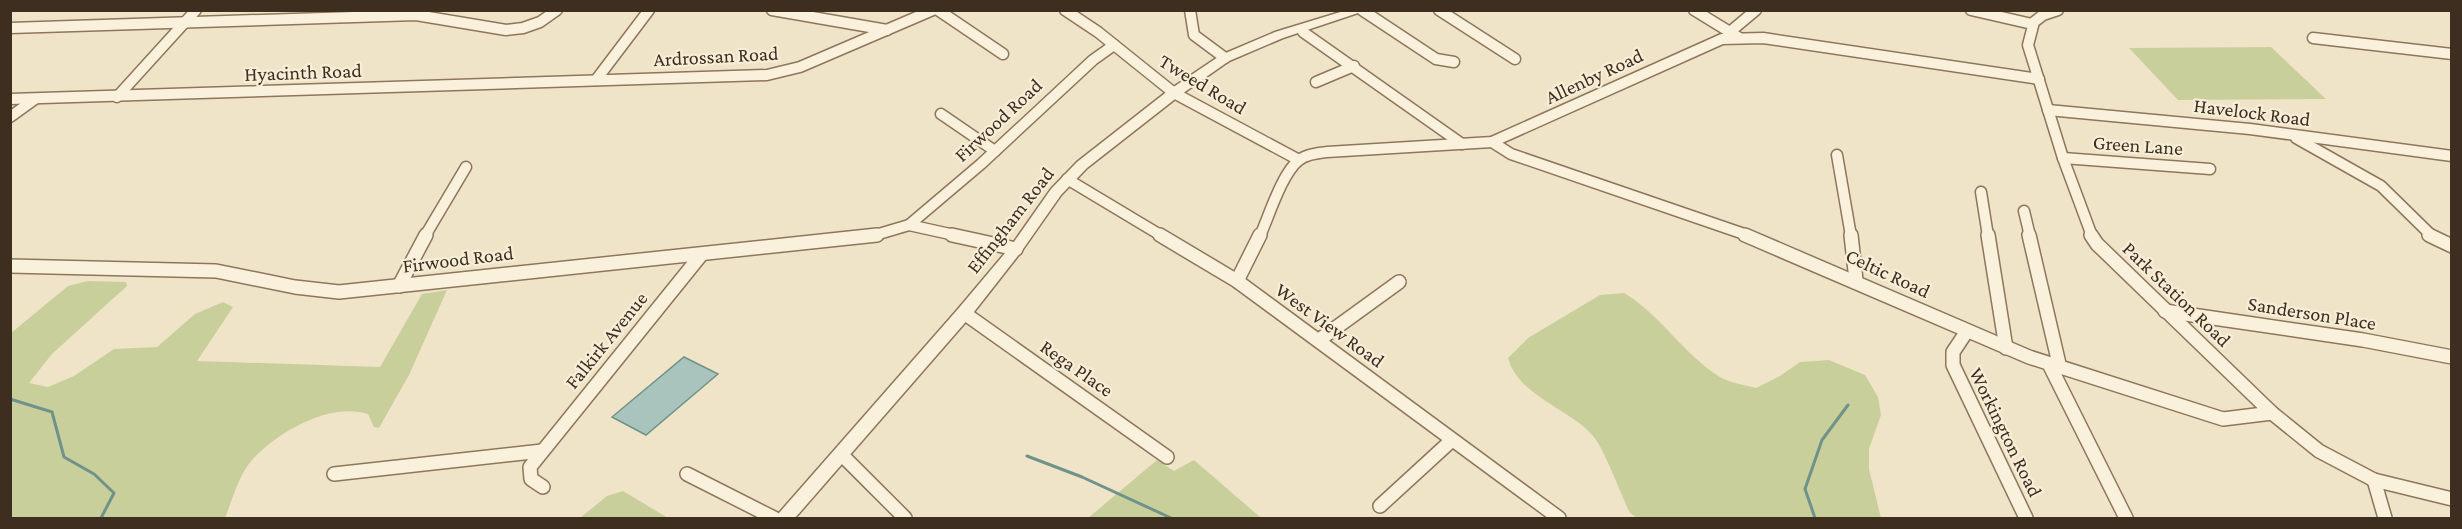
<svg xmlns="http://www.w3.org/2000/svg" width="2462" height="529" viewBox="0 0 2462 529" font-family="'Crimson Pro',serif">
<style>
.green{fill:#c9cf9b}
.water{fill:#a9c4bc;stroke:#6f938a;stroke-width:1.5}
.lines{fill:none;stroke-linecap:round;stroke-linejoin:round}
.stream{stroke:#6f938a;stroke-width:3}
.minor-far1-casing{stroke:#8d765c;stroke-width:13}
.minor-casing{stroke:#8d765c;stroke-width:16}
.tertiary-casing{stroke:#8d765c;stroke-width:3}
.minor-far1{stroke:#faf1dc;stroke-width:10}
.minor{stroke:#faf1dc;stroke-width:13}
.tertiary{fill:#faf1dc;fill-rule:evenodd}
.labels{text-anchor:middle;stroke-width:4.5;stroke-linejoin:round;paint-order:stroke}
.street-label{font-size:20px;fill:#3d2e20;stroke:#f7eed8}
</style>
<rect width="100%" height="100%" fill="#f0e4c8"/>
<g class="green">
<polygon points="2271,47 2326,99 2178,100 2129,48"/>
<path d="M88 281 126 282 127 286 52 354 29 383 48 387 74 376 114 349 157 347 195 314 223 302 233 307 197 361 380 367 422 294 447 290 409 375 379 428 374 427 368 414C329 402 278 432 252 460 239 474 232 501 225 518H11V333L68 286Z"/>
<path d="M1624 293C1661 315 1683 354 1720 377 1730 383 1745 385 1756 388L1780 376 1800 362 1829 360 1865 375 1878 397 1881 415 1869 449V469L1881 518H1637L1630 513C1621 495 1604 448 1593 436 1572 410 1518 396 1508 358L1528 338 1600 295Z"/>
<polygon points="1157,460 1174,471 1194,460 1261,518 1088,518"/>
<polygon points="623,491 668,518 580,518 607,496"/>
</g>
<polygon class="water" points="684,357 718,374 646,435 612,417"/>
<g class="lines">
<g class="stream">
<polyline points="10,399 52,412 64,457 94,474 114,493 101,518"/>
<polyline points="1027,456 1082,477 1171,518"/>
<polyline points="1815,518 1805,489 1822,440 1848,405"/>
</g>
<defs>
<g id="minor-far1">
<polyline points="772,10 887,30"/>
<polyline points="938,10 1003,54"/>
<polyline points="1065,10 1098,32 1174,93 1299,160"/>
<polyline points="1190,10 1194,35 1225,58"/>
<polyline points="1362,10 1436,59 1454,62"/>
<polyline points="1439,10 1515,59"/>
<polyline points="1694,10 1738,37"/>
<polyline points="1971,10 2032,24"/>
<polyline points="2058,10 2043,15 2034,22 2028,45 2063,158 2092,236"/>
<polyline points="10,28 416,15 506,30 523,28 540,22 557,10"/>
<polyline points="1731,31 1756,10"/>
<polyline points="1303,32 1462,144"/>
<polyline points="2313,38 2452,54"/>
<polyline points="596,80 649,10"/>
<polyline points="1316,82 1354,66"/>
<polyline points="117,97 196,10"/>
<polyline points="10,99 767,75 800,67 933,10"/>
<polyline points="2048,110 2250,129 2452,156"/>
<polyline points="941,114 995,151"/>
<polyline points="10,117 35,99"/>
<polyline points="2296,138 2381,186 2432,236"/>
<polyline points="1492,142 1511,154 1750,236"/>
<polyline points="1837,155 1851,236"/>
<polyline points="2063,158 2210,169"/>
<polyline points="1067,179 1162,236"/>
<polyline points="1981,192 1988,236"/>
<polyline points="2024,211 2030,236"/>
<polyline points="909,225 959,236"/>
<polyline points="425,236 466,167"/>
<polyline points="872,236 909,225 981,164 1093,60 1114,45"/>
<path d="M1260 236C1269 216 1282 173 1299 160 1307 154 1318 153 1327 152L1492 142 1722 39 1763 38 2039 79"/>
</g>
<g id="minor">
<polyline points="952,235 1016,249"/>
<polyline points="1160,235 1237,281 1559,518"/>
<polyline points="1745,235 2029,357 2223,419 2272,413"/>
<polyline points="1851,235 1856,280"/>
<polyline points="1988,235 2006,348"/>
<polyline points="2029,235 2060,368"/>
<polyline points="2091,235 2097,244 2272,413 2319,451 2374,480 2452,499"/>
<polyline points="2429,235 2452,246"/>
<polyline points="10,266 216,271 295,287 339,292 877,235"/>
<polyline points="1237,281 1260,235"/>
<polyline points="399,286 426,235"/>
<polyline points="2165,311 2363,340 2452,357"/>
<polyline points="964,313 1167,457"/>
<polyline points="1967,331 1953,352 1953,365 2026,518"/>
<polyline points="1319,340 1399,282"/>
<polyline points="2049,364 2126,518"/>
<polyline points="842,455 905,518"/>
<polyline points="334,474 542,451"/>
<polyline points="687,474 774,518"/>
<polyline points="2374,480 2385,518"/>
<polyline points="543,487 531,479 530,467 701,255"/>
<polyline points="1380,506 1452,440"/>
</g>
<polygon id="tertiary" points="1347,10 1367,10 1283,38 1229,61 1179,96 1087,168 1061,195 1021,252 970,317 795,518 776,518 779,513 958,309 1011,246 1051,189 1077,162 1169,90 1221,55 1275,32"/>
</defs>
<use href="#minor-far1" class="minor-far1-casing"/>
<use href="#minor" class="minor-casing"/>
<use href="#tertiary" class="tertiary-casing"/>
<use href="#minor-far1" class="minor-far1"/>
<use href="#minor" class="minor"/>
<use href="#tertiary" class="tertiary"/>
</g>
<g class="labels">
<g class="street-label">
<text transform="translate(716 56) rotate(-3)" y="7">Ardrossan Road</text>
<text transform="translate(303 72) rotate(-2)" y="7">Hyacinth Road</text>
<text transform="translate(1594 76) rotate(-25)" y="7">Allenby Road</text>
<text transform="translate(1203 84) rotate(31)" y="7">Tweed Road</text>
<text transform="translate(2252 112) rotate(7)" y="7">Havelock Road</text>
<text transform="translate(998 120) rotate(-43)" y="7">Firwood Road</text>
<text transform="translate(2138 145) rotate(4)" y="7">Green Lane</text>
<text transform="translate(1010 220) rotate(-52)" y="7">Effingham Road</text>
<text transform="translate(458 259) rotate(-7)" y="7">Firwood Road</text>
<text transform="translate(1888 273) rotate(25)" y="7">Celtic Road</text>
<text transform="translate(2177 294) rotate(44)" y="7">Park Station Road</text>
<text transform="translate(2312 313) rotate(9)" y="7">Sanderson Place</text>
<text transform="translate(1330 325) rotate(36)" y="7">West View Road</text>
<text transform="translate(606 340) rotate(-51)" y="7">Falkirk Avenue</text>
<text transform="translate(1077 368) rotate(35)" y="7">Rega Place</text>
<text transform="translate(2006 432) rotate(64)" y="7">Workington Road</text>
</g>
</g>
<rect width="2462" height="529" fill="none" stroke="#3d2e20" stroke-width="24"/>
</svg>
